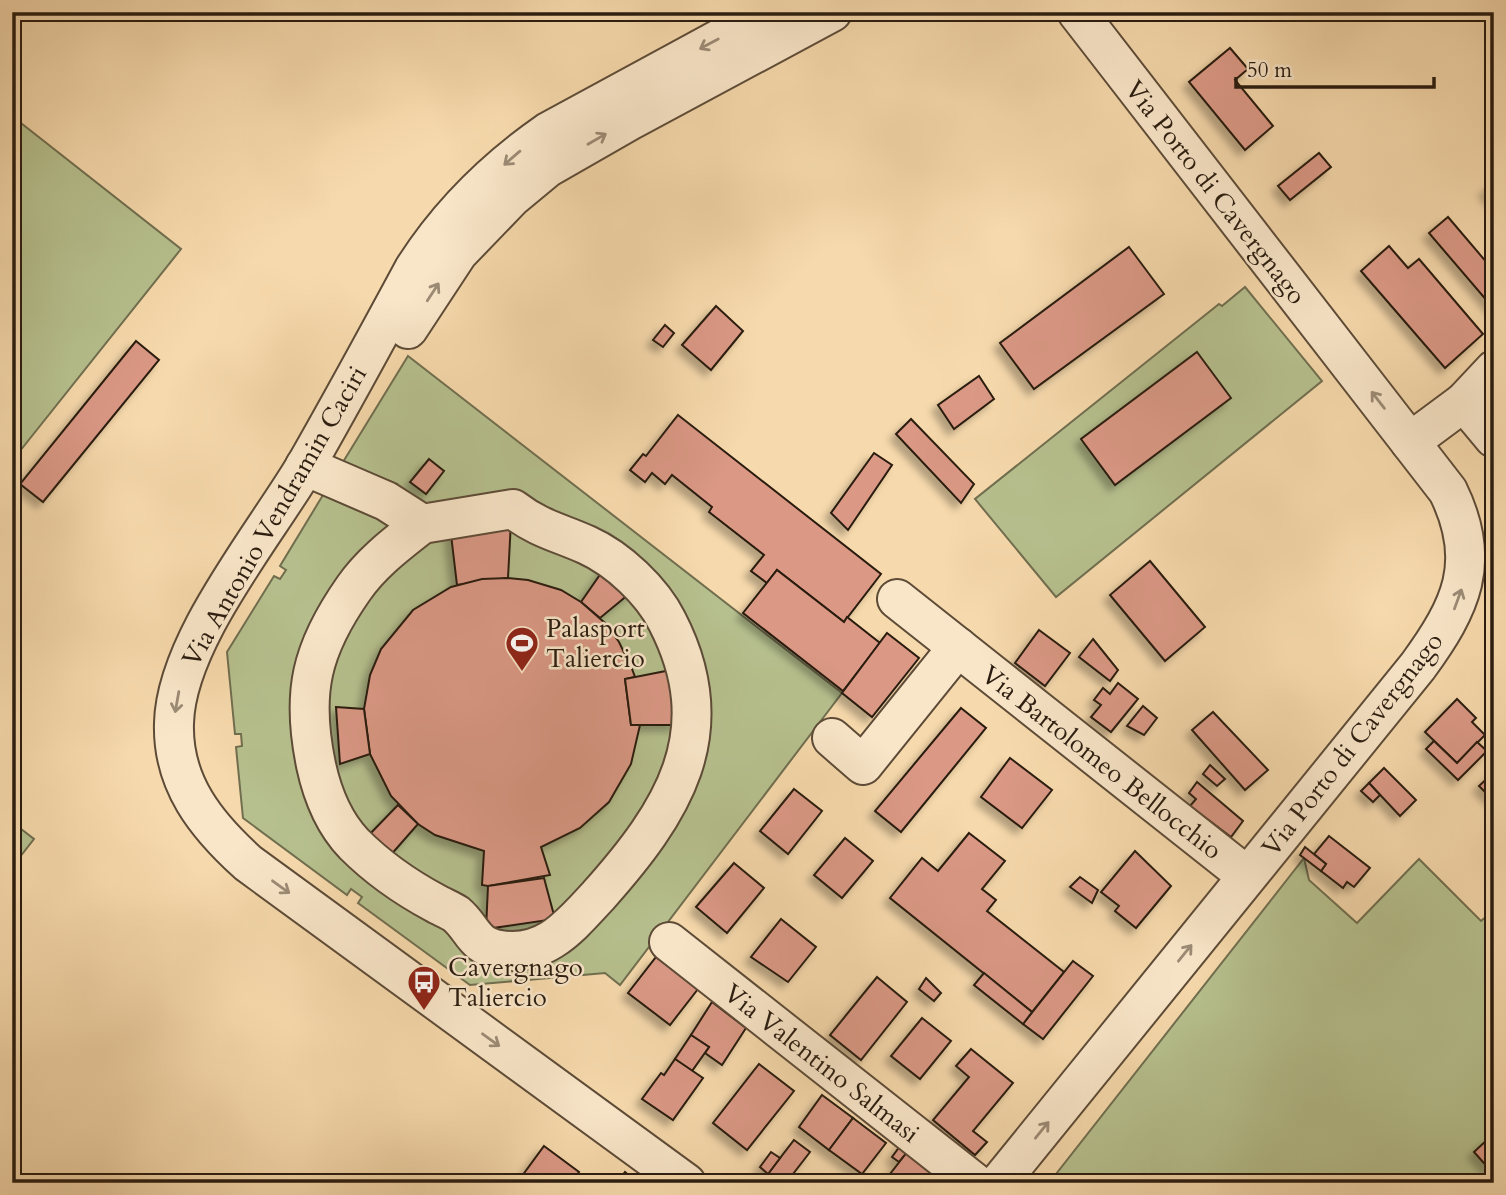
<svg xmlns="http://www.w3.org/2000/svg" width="1506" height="1195" viewBox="0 0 1506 1195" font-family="Cardo,serif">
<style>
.green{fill:#b6c08e;stroke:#706e4f;stroke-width:2}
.building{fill:#da9885;stroke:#2a1c10;stroke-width:2;filter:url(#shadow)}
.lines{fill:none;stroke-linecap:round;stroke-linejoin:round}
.minor-casing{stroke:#5d4b37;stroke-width:42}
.minor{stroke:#f9e6c9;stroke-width:38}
.oneway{stroke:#9c8b76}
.labels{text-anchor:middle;stroke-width:5;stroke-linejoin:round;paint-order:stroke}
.street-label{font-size:26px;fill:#2a1c10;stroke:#f9e6c9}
.poi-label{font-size:26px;fill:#2a1c10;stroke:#f9e6c9;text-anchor:start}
</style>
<defs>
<filter id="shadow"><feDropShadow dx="-6" dy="6" stdDeviation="3.5" flood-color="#0004"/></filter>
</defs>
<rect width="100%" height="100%" fill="#f6d9ac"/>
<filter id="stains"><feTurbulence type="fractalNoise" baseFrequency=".00286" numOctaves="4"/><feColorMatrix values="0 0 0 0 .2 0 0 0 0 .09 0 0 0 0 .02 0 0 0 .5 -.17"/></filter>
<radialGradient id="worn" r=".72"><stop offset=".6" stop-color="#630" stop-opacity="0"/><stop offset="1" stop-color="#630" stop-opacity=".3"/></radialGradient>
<g class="green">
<polygon points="12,116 181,249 12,461"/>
<polygon points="1245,287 1322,381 1056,597 975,499 1219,304 1222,306"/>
<polygon points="408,356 842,693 620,985 605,973 470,985 358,903 362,897 351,889 347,895 243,818 236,747 242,746 241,734 235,734 227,652 274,576 280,579 286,570 280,566 323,495 375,518 397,484 343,462"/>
<polygon points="12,822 34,839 12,867"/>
<polygon points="1304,858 1309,880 1357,923 1419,859 1481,921 1494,910 1494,1183 1049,1183"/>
</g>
<g class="building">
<polygon points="1230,48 1248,69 1235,80 1273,126 1245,150 1189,82"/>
<polygon points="1319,153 1331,167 1290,200 1278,186"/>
<polygon points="1494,183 1494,202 1485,190"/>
<polygon points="1448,217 1494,271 1494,309 1429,233"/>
<polygon points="1389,246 1408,268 1419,259 1483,334 1445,368 1361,271"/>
<polygon points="1129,247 1164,294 1034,389 1000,343"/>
<polygon points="716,306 743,331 711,370 682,345"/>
<polygon points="665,325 674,333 663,347 653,340"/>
<polygon points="136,341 159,360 43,502 20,484"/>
<polygon points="1197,352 1231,398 1115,485 1081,439"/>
<polygon points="979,376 994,399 954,429 938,405"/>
<polygon points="678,415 881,574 844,622 777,570 767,583 751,571 764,555 709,512 712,507 672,475 665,484 652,473 645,482 630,470 643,454 646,456"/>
<polygon points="911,419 974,484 961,503 896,434"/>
<polygon points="874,453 892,465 848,530 831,513"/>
<polygon points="429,459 444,471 426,494 410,482"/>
<polygon points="511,521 508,578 457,585 450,526"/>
<polygon points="1150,561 1205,627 1165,661 1110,595"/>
<polygon points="606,566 635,589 600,618 581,602"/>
<polygon points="777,570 844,622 847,617 880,643 843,691 743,613"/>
<polygon points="508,578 528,580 561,590 581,602 605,623 619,642 632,669 635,677 625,679 631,725 640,725 631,764 609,802 580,828 541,847 550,875 488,886 482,885 484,851 435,835 418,824 391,796 370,754 364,709 370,675 381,649 413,610 451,587 482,579"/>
<polygon points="1039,630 1070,653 1045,686 1015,663"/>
<polygon points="887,633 919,658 872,717 842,693"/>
<polygon points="1093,639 1118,670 1110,681 1079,657"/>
<polygon points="671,670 677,725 631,725 625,679"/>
<polygon points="1118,683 1138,699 1111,732 1091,717 1101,705 1094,700 1103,688 1110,694"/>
<polygon points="1457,699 1476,718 1472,722 1485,735 1457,763 1425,732"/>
<polygon points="1143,706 1157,718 1144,735 1127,726"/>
<polygon points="336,707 364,709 370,754 340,764"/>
<polygon points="961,708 986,728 901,832 875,811"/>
<polygon points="1213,712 1268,770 1245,790 1192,730"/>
<polygon points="1434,741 1457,763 1477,742 1487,751 1458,780 1426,749"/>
<polygon points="1010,758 1052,790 1022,828 981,797"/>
<polygon points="1210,765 1225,779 1217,786 1203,774"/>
<polygon points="1384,768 1416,800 1400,816 1369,783"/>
<polygon points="1494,772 1494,801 1479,786"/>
<polygon points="1197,782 1243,821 1231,837 1190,806 1196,799 1189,793"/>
<polygon points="1369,783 1380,795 1373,802 1361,791"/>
<polygon points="794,789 822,811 788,854 760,831"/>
<polygon points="398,805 418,824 389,857 366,838"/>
<polygon points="969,833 1005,861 982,889 996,900 987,911 1064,972 1032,1012 890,898 922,858 938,871"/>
<polygon points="1329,836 1370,868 1354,887 1347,882 1343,888 1321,871 1326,864 1314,854"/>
<polygon points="845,838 873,861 842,898 814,875"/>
<polygon points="1305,847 1326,864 1321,871 1300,855"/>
<polygon points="1135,851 1171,886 1136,928 1115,911 1119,906 1101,892"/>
<polygon points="734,863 764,888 727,933 696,907"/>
<polygon points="1080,877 1098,890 1092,903 1070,887"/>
<polygon points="544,878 555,919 486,929 488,886"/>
<polygon points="781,919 816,947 788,982 751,957"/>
<polygon points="656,957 698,989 670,1025 628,993"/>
<polygon points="1073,961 1093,976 1043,1039 1023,1024"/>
<polygon points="984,973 1032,1012 1023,1024 974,985"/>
<polygon points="877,977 907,1002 861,1060 830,1035"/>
<polygon points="926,978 941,993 934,1001 919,989"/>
<polygon points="712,1002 746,1028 722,1065 705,1053 709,1047 691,1035"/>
<polygon points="922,1018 951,1041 920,1079 891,1056"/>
<polygon points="691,1035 709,1047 692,1071 675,1059"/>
<polygon points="971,1049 1013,1083 973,1131 987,1142 975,1155 933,1120 969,1077 956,1066"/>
<polygon points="675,1059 703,1078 673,1120 642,1099 661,1073 664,1075"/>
<polygon points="759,1064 794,1091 747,1150 713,1123"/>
<polygon points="822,1095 853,1118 829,1150 799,1127"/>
<polygon points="853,1118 886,1143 862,1174 829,1150"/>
<polygon points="1489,1138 1494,1144 1492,1172 1474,1152"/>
<polygon points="794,1140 810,1152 786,1183 761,1183"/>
<polygon points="903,1142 911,1148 899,1162 892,1157"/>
<polygon points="544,1146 579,1172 571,1183 531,1183 522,1176"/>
<polygon points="908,1151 937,1174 930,1183 883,1183"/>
<polygon points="771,1152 780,1158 768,1174 760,1167"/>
<polygon points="625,1172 638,1183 617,1183"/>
<polygon points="577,1175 583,1180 581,1183 571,1183"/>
<polygon points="821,1175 830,1183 814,1183"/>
</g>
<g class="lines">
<defs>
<g id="minor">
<polyline points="403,325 408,329 458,253 512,197 547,168 629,121 832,12"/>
<polyline points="1464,402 1494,438"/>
<polyline points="1410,442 1464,402 1494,370"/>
<path d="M305 466 386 501 422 524 513 509C539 529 558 532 587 545 618 559 652 591 667 621 725 733 672 813 598 896 570 926 546 957 500 950 473 946 473 928 456 914 450 910 442 907 435 903 407 888 377 867 354 844 334 823 322 793 316 765 301 693 311 649 354 588 372 562 398 543 422 524"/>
<polyline points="897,599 1247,876"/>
<polyline points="832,738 863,765 958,647"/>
<polyline points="669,942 975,1183"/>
<path d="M686 1183 248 863C206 825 172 783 174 723 176 641 264 536 306 465 343 400 379 334 414 269 449 214 495 169 548 132L769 12"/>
<path d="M999 1183 1418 666C1461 607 1483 562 1448 491L1077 12"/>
</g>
</defs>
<use href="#minor" class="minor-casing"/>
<use href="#minor" class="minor"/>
</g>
<defs><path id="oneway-shaft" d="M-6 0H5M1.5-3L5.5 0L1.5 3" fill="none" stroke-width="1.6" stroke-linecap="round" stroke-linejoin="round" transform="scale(1.75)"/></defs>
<g class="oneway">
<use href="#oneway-shaft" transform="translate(709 44) rotate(152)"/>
<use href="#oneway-shaft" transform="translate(597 139) rotate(-30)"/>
<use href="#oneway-shaft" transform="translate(512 158) rotate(139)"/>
<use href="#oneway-shaft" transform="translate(433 292) rotate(-57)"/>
<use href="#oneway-shaft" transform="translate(1378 400) rotate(-128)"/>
<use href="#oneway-shaft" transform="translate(1458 599) rotate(-70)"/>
<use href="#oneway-shaft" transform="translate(177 702) rotate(100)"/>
<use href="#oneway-shaft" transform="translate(281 887) rotate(36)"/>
<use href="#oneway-shaft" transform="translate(1185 953) rotate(-51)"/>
<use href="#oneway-shaft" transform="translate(491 1040) rotate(36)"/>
<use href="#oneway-shaft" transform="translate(1042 1130) rotate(-51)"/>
</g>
<defs>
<symbol id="stadium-pin" viewBox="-11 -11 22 30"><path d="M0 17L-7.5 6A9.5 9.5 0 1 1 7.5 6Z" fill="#8f2418" stroke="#f9e6c9"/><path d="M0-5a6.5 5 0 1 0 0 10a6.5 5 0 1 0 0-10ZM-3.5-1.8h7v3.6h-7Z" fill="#fff"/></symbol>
<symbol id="bus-pin" viewBox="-11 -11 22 30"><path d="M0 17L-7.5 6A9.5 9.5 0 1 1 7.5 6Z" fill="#8f2418" stroke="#f9e6c9"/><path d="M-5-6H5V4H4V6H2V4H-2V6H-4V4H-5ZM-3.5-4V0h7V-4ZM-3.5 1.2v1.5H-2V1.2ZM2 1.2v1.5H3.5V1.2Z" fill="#fff"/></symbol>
</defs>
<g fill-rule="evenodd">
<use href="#stadium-pin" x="503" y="624" width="38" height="52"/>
<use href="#bus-pin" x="405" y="963" width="38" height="52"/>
</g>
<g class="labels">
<g class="street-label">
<text transform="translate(1216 192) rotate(52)" y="9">Via Porto di Cavergnago</text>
<text transform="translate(274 516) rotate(-60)" y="9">Via Antonio Vendramin Caciri</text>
<text transform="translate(1352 744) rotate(-52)" y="9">Via Porto di Cavergnago</text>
<text transform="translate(1102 762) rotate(38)" y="9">Via Bartolomeo Bellocchio</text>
<text transform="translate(822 1063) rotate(38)" y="9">Via Valentino Salmasi</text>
</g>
<g class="poi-label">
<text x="546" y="637">Palasport<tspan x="546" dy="30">Taliercio</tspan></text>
<text x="448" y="976">Cavergnago<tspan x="448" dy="30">Taliercio</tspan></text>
</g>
</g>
<rect width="1506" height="1195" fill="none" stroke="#f6d9ac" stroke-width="42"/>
<rect x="14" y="14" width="1478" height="1167" fill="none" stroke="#2a1c10" stroke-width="3.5"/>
<rect x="21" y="21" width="1464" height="1153" fill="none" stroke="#2a1c10" stroke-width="2"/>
<path d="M1236 77v10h198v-10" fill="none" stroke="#2a1c10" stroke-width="3.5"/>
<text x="1247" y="77" font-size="21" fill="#2a1c10" stroke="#f9e6c9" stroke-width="5" paint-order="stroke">50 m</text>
<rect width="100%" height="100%" filter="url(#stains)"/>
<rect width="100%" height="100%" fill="url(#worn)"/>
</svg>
